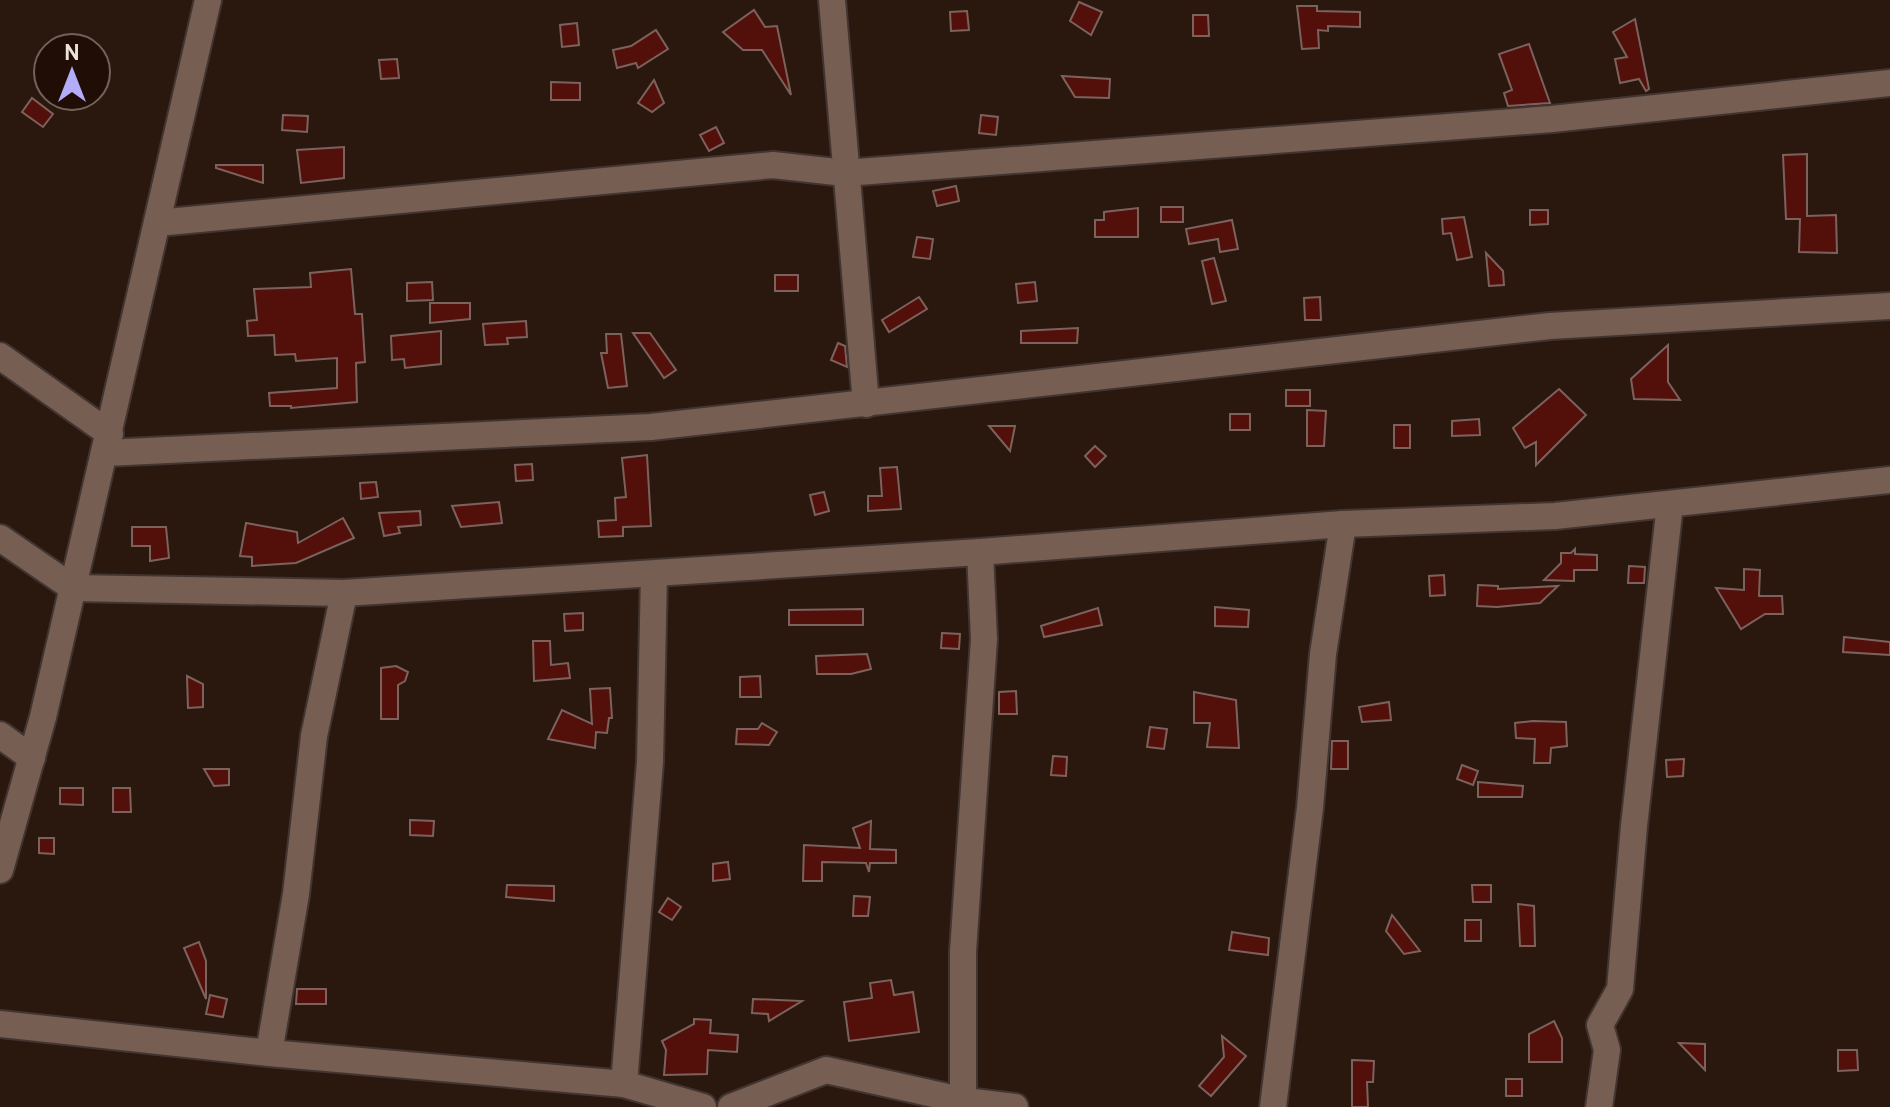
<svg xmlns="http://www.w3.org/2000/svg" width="1890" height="1107" viewBox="0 0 1890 1107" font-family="Overpass,sans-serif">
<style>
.building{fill:#530f0a;stroke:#7c625d;stroke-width:2}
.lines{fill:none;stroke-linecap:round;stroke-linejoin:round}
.minor-casing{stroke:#423430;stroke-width:30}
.minor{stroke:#765e53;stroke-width:26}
</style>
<rect width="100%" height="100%" fill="#2a180e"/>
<g class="building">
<polygon points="1079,2 1102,12 1091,35 1070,21"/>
<polygon points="1297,6 1317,6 1317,11 1360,12 1360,27 1328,26 1328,31 1318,30 1319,48 1302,49"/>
<polygon points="754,10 765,27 777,26 791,95 762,50 743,50 723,32"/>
<polygon points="967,11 969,30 951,31 950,12"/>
<polygon points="1193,15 1208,15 1209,36 1193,36"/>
<polygon points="1635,19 1649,89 1646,91 1639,79 1620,83 1615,59 1627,57 1613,32"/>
<polygon points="577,23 579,45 562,47 560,25"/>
<polygon points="656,30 668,49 638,68 636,63 617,68 613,50 631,46"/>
<polygon points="1529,44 1550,103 1508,106 1504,93 1512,90 1499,54"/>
<polygon points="397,59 399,78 381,79 379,60"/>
<polygon points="1062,76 1110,79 1109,98 1075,97"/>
<polygon points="654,80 664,103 652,112 638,103"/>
<polygon points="551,82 580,83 580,100 551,100"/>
<polygon points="32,98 53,114 43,127 22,112"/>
<polygon points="283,115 308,116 307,132 282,130"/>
<polygon points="981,115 998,117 996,135 979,133"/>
<polygon points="716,127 724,143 709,151 700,135"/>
<polygon points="344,147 344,178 301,183 297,150"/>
<polygon points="1807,154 1807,216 1836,215 1837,253 1799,252 1800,219 1786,219 1783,155"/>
<polygon points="216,165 263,165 263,183 216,168"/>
<polygon points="956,186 959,201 937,206 933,191"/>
<rect x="1161" y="207" width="22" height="15"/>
<polygon points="1138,208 1138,237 1095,237 1095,220 1104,220 1104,212"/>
<polygon points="1530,210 1548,210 1548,224 1530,225"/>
<polygon points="1464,217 1472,257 1457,260 1451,233 1443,234 1442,219"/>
<polygon points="1232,220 1238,249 1220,252 1218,239 1189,244 1186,229"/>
<polygon points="917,237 933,239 930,259 913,257"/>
<polygon points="1486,253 1503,271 1504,285 1489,286"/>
<polygon points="1214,258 1226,301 1212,304 1202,261"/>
<polygon points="351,269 355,314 362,314 365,362 356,363 357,402 291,408 291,406 270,406 269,393 337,388 337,358 296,361 295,354 275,355 274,335 248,336 247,321 257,320 254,289 311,287 310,273"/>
<rect x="775" y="275" width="23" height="16"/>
<polygon points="432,282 433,300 407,301 407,283"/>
<polygon points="1035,282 1037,301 1018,303 1016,284"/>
<polygon points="919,297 927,309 889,332 882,320"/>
<polygon points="1320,297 1321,320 1305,320 1304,298"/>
<polygon points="430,303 470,303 470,319 430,323"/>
<polygon points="526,321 527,337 507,338 508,344 485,345 483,324"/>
<polygon points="1078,328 1077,343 1021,343 1021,331"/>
<polygon points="441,331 441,364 405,368 404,359 392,360 391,336"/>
<polygon points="633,333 650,333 676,370 664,378"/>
<polygon points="606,334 621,334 627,386 608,388 601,353 607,353"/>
<polygon points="838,343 845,346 847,367 831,360"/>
<polygon points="1668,345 1668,382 1680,400 1634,399 1631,379"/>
<polygon points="1559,389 1586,415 1536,465 1536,442 1525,448 1513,428"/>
<rect x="1286" y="390" width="24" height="16"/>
<polygon points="1307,410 1326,411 1324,446 1307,446"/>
<rect x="1230" y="414" width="20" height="16"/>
<polygon points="1479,419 1480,435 1452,436 1452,421"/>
<rect x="1394" y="425" width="16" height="23"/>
<polygon points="989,426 1015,426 1010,451"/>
<polygon points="1095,446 1106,456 1095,467 1085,456"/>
<polygon points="647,455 651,526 623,527 623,536 599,537 598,521 616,520 615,498 626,497 622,458"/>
<polygon points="532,464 533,480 516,481 515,465"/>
<polygon points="897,467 901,509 868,511 868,496 882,496 880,468"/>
<polygon points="376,482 378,497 361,499 360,483"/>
<polygon points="824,492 829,511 815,515 810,495"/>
<polygon points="499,502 502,523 461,527 452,506"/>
<polygon points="420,511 421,525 398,527 400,533 384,536 379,513"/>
<polygon points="343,518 354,538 296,563 252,566 252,557 240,556 246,523 297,532 298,543"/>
<polygon points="132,527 166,527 169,558 150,561 150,546 132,546"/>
<polygon points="1575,549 1575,554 1597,555 1597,570 1574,570 1574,581 1544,580 1561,563 1561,553 1571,553"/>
<polygon points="1629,566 1645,567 1644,583 1628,583"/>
<polygon points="1744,569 1760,570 1759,596 1782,596 1783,614 1765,614 1741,629 1716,588 1744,590"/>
<polygon points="1444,575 1445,595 1430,596 1429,576"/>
<polygon points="1478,585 1498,586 1498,589 1558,586 1540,603 1497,607 1477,606"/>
<polygon points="1215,607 1249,610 1248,627 1215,626"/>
<polygon points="1098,608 1102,625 1044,637 1041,626"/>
<polygon points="863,609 863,625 789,625 789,610"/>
<polygon points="583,613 583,630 565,631 564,614"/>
<polygon points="942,633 960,634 959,649 941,648"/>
<polygon points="1844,637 1890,642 1890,655 1843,652"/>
<polygon points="533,641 550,641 551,665 568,663 570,678 534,681"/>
<polygon points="867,654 871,669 851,674 817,674 816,656"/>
<polygon points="396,666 408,672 405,681 398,685 398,719 381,719 381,668"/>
<polygon points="187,676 203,684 203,707 188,708"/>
<polygon points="760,676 761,697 740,697 740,677"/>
<polygon points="610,688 612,718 609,718 607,733 596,732 595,748 548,739 562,710 592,724 590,689"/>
<polygon points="1016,691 1017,714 999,714 999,692"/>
<polygon points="1194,692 1236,700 1239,748 1207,747 1210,723 1194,723"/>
<polygon points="1389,702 1391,720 1362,722 1359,707"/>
<polygon points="1533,721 1566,722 1567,746 1551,748 1550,763 1534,763 1535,739 1516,738 1515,723"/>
<polygon points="762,723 777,732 769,745 736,744 737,729 758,729"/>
<polygon points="1150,727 1167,729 1164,749 1147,747"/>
<polygon points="1332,741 1348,741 1348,769 1331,769"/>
<polygon points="1053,756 1067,757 1066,776 1051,775"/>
<polygon points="1684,759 1683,776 1667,777 1666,760"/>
<polygon points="1462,765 1478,771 1473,785 1457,779"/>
<polygon points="204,769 229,769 229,785 214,786"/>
<polygon points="1478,782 1523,786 1522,797 1478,797"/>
<polygon points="60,788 83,788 83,805 60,804"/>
<polygon points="113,788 130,788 131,812 113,812"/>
<polygon points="410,820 434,821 433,836 410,835"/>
<polygon points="871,821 870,849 896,850 896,863 870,863 869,872 866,863 822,862 822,881 803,881 804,845 860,848 853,828"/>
<polygon points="39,838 54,838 54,854 39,853"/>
<polygon points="728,862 730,879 713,881 713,864"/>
<polygon points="507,885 554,886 554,901 506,897"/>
<polygon points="1472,885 1491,885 1491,902 1473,902"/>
<polygon points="854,896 870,897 868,916 853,916"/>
<polygon points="668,898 681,907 672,920 659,912"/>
<polygon points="1518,904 1534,906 1535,946 1520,946"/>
<polygon points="1392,915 1420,951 1404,954 1386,931"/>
<rect x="1465" y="920" width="16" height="21"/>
<polygon points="1232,932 1269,938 1268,955 1229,950"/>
<polygon points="199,942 206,961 206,999 184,948"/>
<polygon points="891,980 894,995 913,992 919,1032 849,1041 844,1002 872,998 870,983"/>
<polygon points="297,989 326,989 326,1004 296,1004"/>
<polygon points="210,995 227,999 223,1017 206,1014"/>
<polygon points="753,999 802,1001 769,1021 768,1014 752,1013"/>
<polygon points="694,1019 711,1020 710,1033 738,1035 737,1052 708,1050 707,1074 664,1075 666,1050 662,1041 694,1024"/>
<polygon points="1554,1021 1562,1038 1562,1062 1529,1062 1529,1034"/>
<polygon points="1222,1036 1246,1056 1211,1096 1199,1086 1224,1057"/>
<polygon points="1679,1043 1705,1044 1705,1070"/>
<polygon points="1838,1050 1857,1050 1858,1070 1838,1071"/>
<polygon points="1352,1060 1374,1061 1373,1082 1367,1082 1368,1107 1352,1107"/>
<rect x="1506" y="1079" width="16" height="17"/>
</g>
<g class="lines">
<defs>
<g id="minor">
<polyline points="832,0 866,404"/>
<polyline points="157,223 773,165 845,173 1552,119 1890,83"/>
<polyline points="0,356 110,434"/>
<polyline points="106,453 651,427 1550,326 1890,306"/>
<polyline points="0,538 73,588 344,593 980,552 1343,524 1555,516 1890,480"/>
<polyline points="0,735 32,758"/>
<polyline points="0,870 43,717 208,0"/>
<polyline points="0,1024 269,1053 624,1084 703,1107"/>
<polyline points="269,1053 296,894 314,736 344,593"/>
<polyline points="624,1084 650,762 654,574"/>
<polyline points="731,1107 826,1070 965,1101 1015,1107"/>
<polyline points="963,1107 963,952 984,639 980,552"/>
<polyline points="1273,1107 1310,808 1323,654 1343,524"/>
<polyline points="1599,1107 1607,1050 1600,1025 1620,989 1634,826 1670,504"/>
</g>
</defs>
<use href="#minor" class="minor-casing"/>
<use href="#minor" class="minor"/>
</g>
<g transform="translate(72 72)"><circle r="38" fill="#200e06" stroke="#72625b" stroke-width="2"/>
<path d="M0-6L14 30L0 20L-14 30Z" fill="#b3adf9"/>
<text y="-12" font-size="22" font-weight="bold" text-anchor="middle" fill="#eee1da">N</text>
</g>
</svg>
